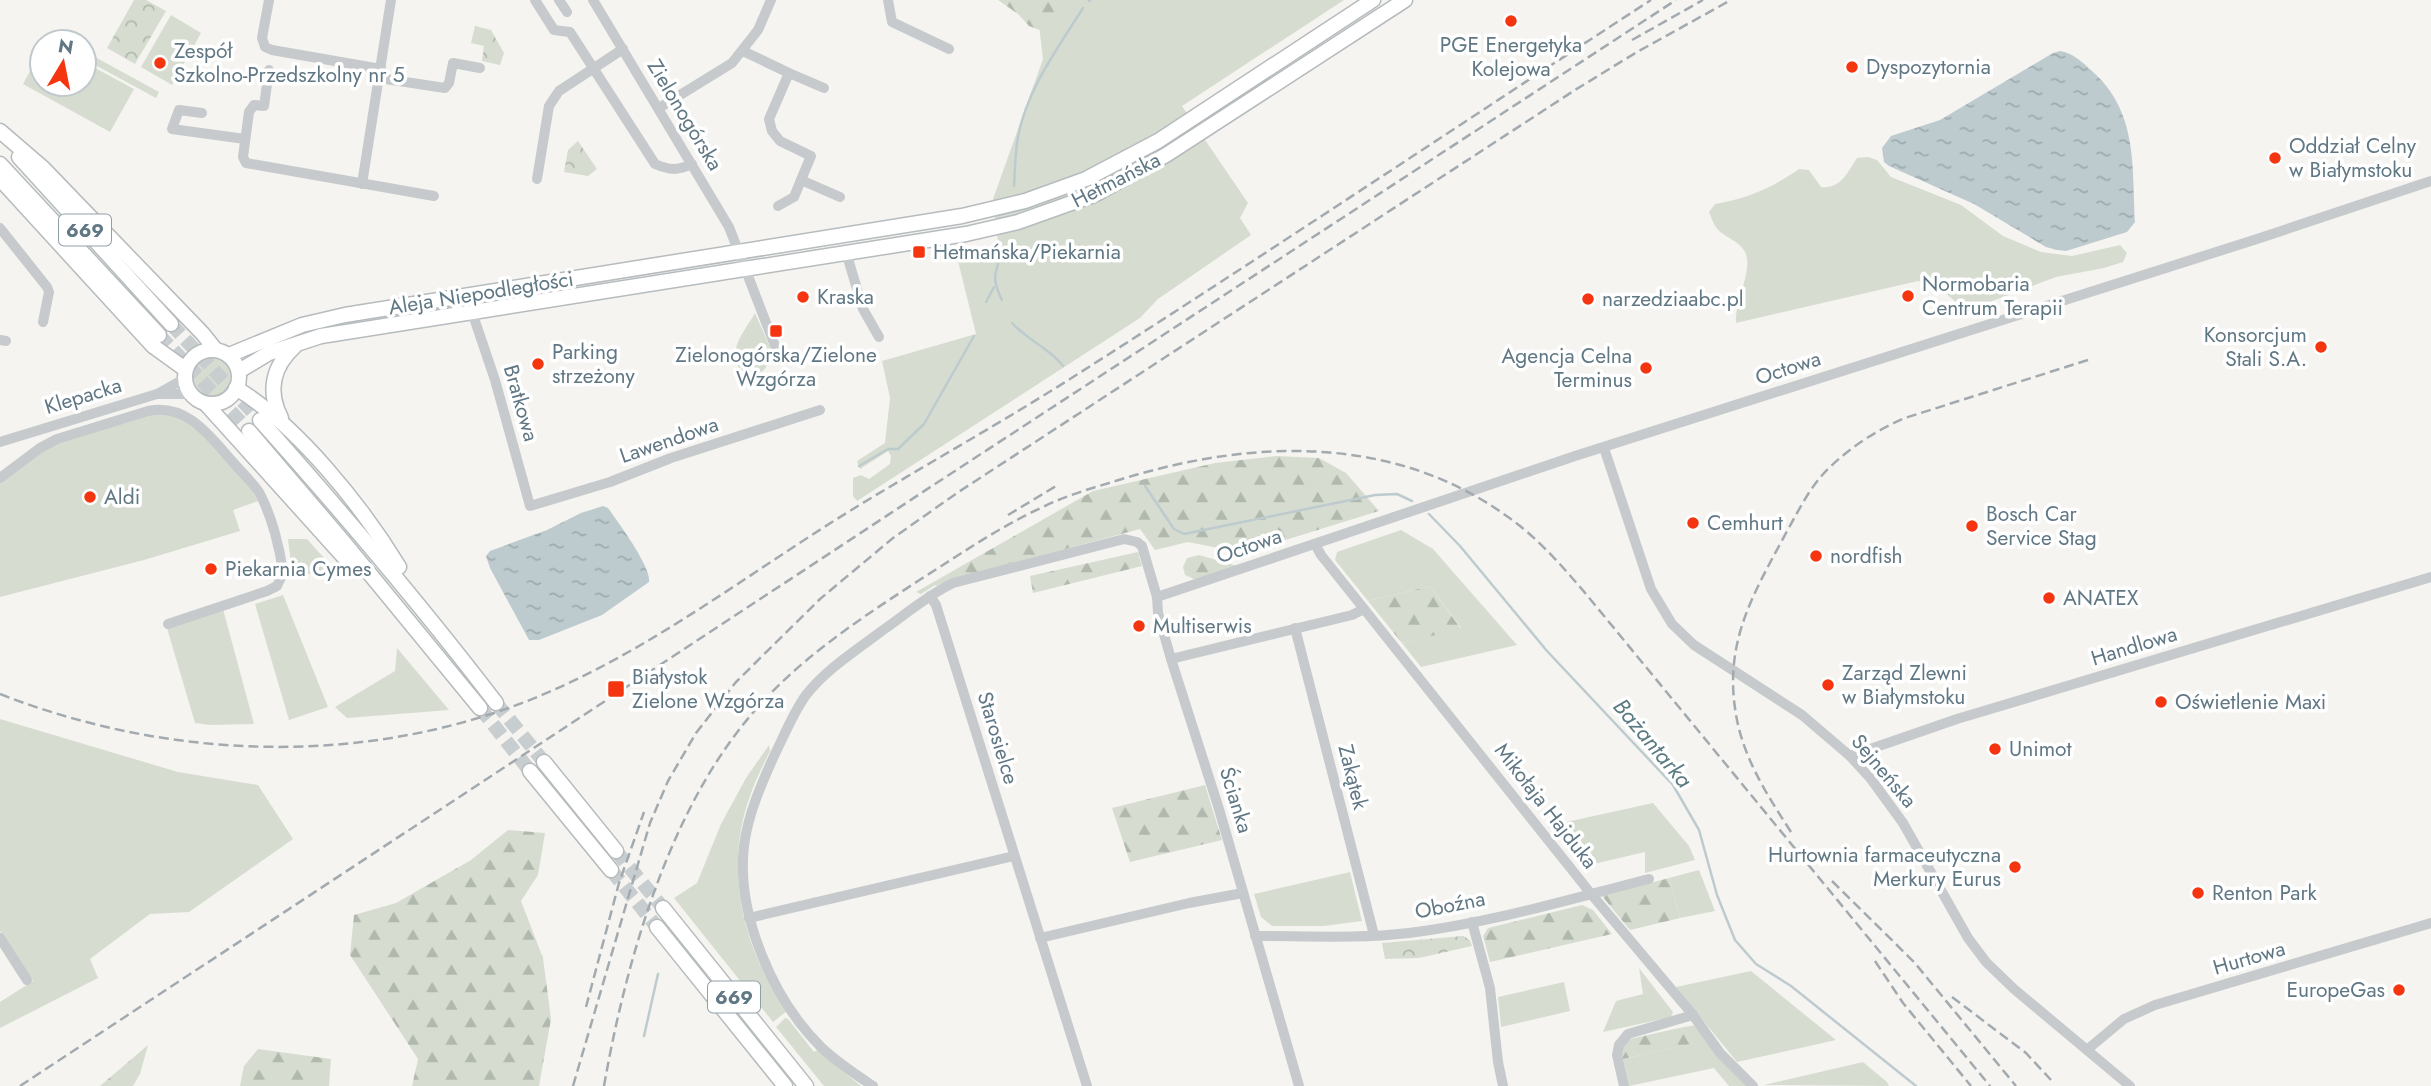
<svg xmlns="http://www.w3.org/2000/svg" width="2431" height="1086" viewBox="0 0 2431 1086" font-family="Jost,sans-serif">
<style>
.grass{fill:#d6ddd0}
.forest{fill:url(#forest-firs)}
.park{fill:url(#park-crowns)}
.water{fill:url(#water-ripples)}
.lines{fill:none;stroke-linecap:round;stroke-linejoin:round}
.stream{stroke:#bdcbcf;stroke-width:2.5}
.major-tunnel{stroke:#c8ced0;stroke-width:14;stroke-dasharray:14 7;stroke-linecap:butt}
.major-casing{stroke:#b6bbbe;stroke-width:17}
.minor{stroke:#c6cacc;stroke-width:10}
.major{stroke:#fff;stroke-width:14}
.rail{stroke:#a3aaaf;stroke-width:2.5;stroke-dasharray:10 5;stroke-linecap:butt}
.poi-dot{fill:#f53510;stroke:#fff;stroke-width:2.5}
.labels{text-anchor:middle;stroke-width:7;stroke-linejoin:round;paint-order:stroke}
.shield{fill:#fff;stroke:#90a0a9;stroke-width:2}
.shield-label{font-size:19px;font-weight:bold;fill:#607784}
.poi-label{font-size:21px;fill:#607784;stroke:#fff;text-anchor:start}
.street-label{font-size:21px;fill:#607784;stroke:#fff}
.water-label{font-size:23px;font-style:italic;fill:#5b7b82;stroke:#fff}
</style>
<defs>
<pattern id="forest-firs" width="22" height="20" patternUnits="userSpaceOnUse" patternTransform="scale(1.75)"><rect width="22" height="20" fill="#d6ddd0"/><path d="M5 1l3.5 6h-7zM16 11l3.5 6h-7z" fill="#b1b8ae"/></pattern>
<pattern id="park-crowns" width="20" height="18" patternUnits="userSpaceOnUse" patternTransform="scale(1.75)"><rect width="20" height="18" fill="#d6ddd0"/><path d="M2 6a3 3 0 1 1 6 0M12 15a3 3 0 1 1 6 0" fill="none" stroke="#b1b8ae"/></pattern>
<pattern id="water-ripples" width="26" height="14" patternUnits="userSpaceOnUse" patternTransform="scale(1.75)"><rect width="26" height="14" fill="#bdcbcf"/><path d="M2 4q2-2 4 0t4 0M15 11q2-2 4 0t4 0" fill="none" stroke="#9daaae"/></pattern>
</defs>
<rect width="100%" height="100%" fill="#f5f4f0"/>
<g class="grass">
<polygon points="1036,0 1344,0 1182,106 1248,203 1240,218 1251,235 1158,299 1140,318 857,501 853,496 853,478 861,475 869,479 890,464 891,456 888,451 860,469 857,461 885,443 890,398 882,361 976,334 958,261 999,250 993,199 1043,59"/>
<polygon points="171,15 201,33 172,85 141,67"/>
<polygon points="42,49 42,84 84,84 84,62 134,89 110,132 23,84"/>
<polygon points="84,51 159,92 156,98 84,59"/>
<path d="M1868 157 1877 160 1891 177 1961 205 2003 236 2041 252 2072 256 2120 245 2127 253 2123 262 2104 268 2056 277 1966 311 1942 290 1918 281 1736 323C1734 301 1754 270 1745 252 1738 239 1722 237 1716 227 1713 223 1711 217 1709 212L1715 204C1748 198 1772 188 1799 169L1809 170 1821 187C1841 189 1847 173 1857 158Z"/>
<path d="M755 313 772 352C767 387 729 378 736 349 738 337 749 324 755 313Z"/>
<circle cx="212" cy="378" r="21"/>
<path d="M166 412 196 428 246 481 258 501 233 510 240 531 144 560 0 597V482C15 471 29 459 45 450 73 435 135 416 166 412Z"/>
<polygon points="1401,530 1433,549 1517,645 1421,667 1402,643 1461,628 1430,586 1368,601 1335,560 1337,552"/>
<polygon points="288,539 307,539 333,568 293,578"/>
<polygon points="283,595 328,707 289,720 255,604"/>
<polygon points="223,609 254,724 210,725 195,723 167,628"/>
<polygon points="397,648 449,710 347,718 335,707 395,671"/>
<polygon points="0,719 178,772 258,785 293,839 189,912 150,914 90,959 98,978 0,1028 0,1002 33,981 0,931"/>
<path d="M769 745 770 751C763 766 755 780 750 796 730 851 736 912 760 964 768 980 778 996 787 1011L773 1022 674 898 697 883 721 824 746 778Z"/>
<polygon points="1653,803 1689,846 1695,860 1645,873 1645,852 1581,867 1548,826"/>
<polygon points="1699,870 1715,911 1680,918 1669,878"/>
<polygon points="1350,872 1362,921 1324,926 1272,926 1261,917 1254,894"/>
<polygon points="1639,968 1673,1012 1671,1017 1603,1032 1616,1001 1643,994"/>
<polygon points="1751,971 1836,1040 1737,1062 1676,987"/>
<polygon points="1564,982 1570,1011 1501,1027 1498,997"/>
<polygon points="785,1018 788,1019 814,1052 817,1050 861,1086 824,1086 776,1027"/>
<polygon points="1696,1025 1747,1086 1729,1086 1714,1068 1629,1086 1623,1059 1694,1043 1684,1030 1679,1028"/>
<polygon points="1863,1062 1887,1082 1889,1086 1764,1085"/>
</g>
<g class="forest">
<polygon points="998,0 1080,0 1053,35 1029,26 1018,14"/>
<polygon points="1276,456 1319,458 1346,473 1379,511 1243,553 1188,542 1155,550 1140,529 953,579 936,586 935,585 921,594 916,592 1093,491 1215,463"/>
<polygon points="1138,552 1142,566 1033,593 1030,576"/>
<polygon points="1199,555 1237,566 1196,580 1185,575 1183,567 1187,558"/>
<polygon points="1430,586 1461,629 1402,643 1368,601"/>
<polygon points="1205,785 1222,840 1130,862 1112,808"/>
<polygon points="508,830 545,833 538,875 521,901 543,958 551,1019 539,1086 412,1086 418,1059 350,955 354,915 396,903 471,860"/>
<polygon points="1669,878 1680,918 1630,930 1602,896"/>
<polygon points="1582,905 1593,910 1612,934 1490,962 1483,936 1488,928"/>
<polygon points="1679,1028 1684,1030 1695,1043 1623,1059 1620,1049 1626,1040"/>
<polygon points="148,1045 140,1074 133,1086 100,1086"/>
<polygon points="258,1049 331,1059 329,1086 240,1086 244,1066"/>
</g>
<g class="park">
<polygon points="134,0 146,0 166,11 135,64 107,48"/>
<polygon points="475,26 491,30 504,53 500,65 482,61 484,46 471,43"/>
<polygon points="578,141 597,169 588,176 564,172 568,150"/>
<polygon points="1463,936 1470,940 1472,946 1419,958 1385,959 1382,943"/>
</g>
<g class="water">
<path d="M2060 51C2073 53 2082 62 2092 71 2138 112 2132 165 2135 222L2127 232 2066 251 2057 250 2046 247 1974 204 1889 166 1884 162 1882 148 1891 136 1940 120 2053 53Z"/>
<path d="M603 506 608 508C618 522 652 568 649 582L602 615 539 640H529L490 568 486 556 490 551 547 530 581 513Z"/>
</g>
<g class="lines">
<g class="stream">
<polyline points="1089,1 1090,0"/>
<path d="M1014 186C1015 170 1015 153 1018 137 1027 89 1058 48 1083 8"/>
<path d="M1002 300C990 277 996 270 1004 247"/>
<polyline points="986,302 994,287"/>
<path d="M1012 323C1027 340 1051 349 1063 366"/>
<polyline points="859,466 888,449 898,449 924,424 974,336"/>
<polyline points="1145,486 1174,529 1184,534 1375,495 1397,494 1412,501"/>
<polyline points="1429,514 1460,546 1547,651 1673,785 1699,830 1717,895 1735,940 1756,964 1791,986 1916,1086"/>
<polyline points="644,1036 658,974"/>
</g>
<g class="major-tunnel">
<polyline points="171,324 260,420"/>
<polyline points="159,335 249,431"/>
<polyline points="496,703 544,762"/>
<polyline points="480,708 530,771"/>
<polyline points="616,851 663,908"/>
<polyline points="611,870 657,927"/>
</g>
<defs>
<g id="major">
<polyline points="0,131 43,168 203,334 215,349"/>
<polyline points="19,157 171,324"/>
<polyline points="0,164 159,335"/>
<polyline points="0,179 153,346 185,369"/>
<circle cx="212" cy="377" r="27"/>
<polyline points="229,355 302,325 345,315 962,216 1025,201 1086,179 1158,141 1373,0"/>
<polyline points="239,371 269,353 321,336 966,234 1018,222 1094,195 1166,155 1405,0"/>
<path d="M236 388C297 425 362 506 399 567"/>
<polyline points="206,404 352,566"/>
<path d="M281 418C267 391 273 366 295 346"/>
<path d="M260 420C343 513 421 605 496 703"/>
<polyline points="249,431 342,540 480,708"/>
<polyline points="544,762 616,851"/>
<polyline points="530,771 611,870"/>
<polyline points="663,908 806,1086"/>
<polyline points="657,927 785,1086"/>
</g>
</defs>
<use href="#major" class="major-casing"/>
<g class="minor">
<polyline points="269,0 262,38 265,47 272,50 381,69"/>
<path d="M535 0 554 30 570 32 655 164C669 170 677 171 692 164"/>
<polyline points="559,0 567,12"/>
<polyline points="593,0 729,227 777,351"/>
<polyline points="888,0 892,22 949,49"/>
<polyline points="743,51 789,73 769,119 772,131 780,141 811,156 801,180 840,197"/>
<polyline points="269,70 264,106 254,105 249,112 243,157 246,163 434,196"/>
<polyline points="789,73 824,88"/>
<polyline points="379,78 445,88 449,83 453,63 480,68"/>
<polyline points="659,108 732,63 758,30 771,0"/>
<polyline points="202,113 179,110 172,129 245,139"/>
<polyline points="537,179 549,106 559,91 623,49"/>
<polyline points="362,184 391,0"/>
<polyline points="778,206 794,197 801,180"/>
<polyline points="0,228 47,287 49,292 43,322"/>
<polyline points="846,252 863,309 879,337"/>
<polyline points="472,312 495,380 530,506 610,482 671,458 820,410"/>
<polyline points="0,340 6,341"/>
<polyline points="157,394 184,379"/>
<polyline points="0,442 157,394 190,394"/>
<polyline points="1604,448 1651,589 1672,624 1694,645 1802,715 1850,756 1871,779 1903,823 1968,938 1986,962 2014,989 2130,1086"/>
<path d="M0 478 40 448 57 439 148 411C186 403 209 435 232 461 241 472 253 482 260 494 272 517 280 548 283 573L277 586 267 591 168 624"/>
<polyline points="1315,544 1321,555 1592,895 1693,1015 1720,1053 1753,1086"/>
<polyline points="930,596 936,605 1087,1086"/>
<polyline points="1157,597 1575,456 2257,239 2431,181"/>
<polyline points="1295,628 1374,935"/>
<polyline points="1171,659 1352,615 1364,609"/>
<polyline points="1850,756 1957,719 2431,577"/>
<polyline points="749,918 1014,856"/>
<polyline points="1472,922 1490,988 1498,1062 1503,1086"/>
<path d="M1255 936C1306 936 1358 939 1409 933 1490 923 1570 899 1649 879"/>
<polyline points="0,938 27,980"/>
<polyline points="1040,938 1189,903 1243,893"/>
<polyline points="2088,1049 2124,1019 2155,1005 2431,923"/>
<path d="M873 1086C855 1074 838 1063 822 1048 773 1000 736 914 744 846 748 814 761 785 774 756 784 736 793 713 806 695 826 669 857 650 883 630 906 614 928 595 953 583L1124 539 1137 542 1142 546 1157 597 1158 613 1171 659 1219 809 1299 1086"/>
<polyline points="1624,1086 1617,1055 1619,1045 1628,1034 1693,1015"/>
</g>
<use href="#major" class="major"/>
<g class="rail">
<polyline points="1632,40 1703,0"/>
<polyline points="1008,515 1056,486"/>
<path d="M0 694C151 753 322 765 478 718 617 677 731 584 853 509 925 465 999 424 1070 379 1265 255 1457 126 1651 0"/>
<path d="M1791 832C1766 793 1741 755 1735 708 1725 639 1755 591 1786 533 1799 510 1810 486 1830 467 1852 446 1877 430 1905 418L2091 359"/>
<polyline points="1832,881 1914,962 2016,1086"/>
<polyline points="1875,961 1903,1003 1971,1086"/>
<polyline points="1952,997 2026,1053 2051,1080"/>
<polyline points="586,1007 619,883 644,812"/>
<polyline points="20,1086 935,484 1676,0"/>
<polyline points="573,1086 650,823 668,781 696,733 736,682 820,599 893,538 957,493 1575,90 1637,52 1731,0"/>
<path d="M604 1086C624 972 662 836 730 742 781 670 849 626 921 579 962 553 1001 526 1045 506 1070 494 1096 487 1122 479 1252 439 1394 434 1508 517 1538 538 1562 566 1586 594L1990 1086"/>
</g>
</g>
<g class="poi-dot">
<circle cx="1511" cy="21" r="7"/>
<circle cx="160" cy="63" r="7"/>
<circle cx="1852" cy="67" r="7"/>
<circle cx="2275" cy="158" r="7"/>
<rect x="912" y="245" width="14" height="14" rx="3.5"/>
<circle cx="1908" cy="296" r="7"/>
<circle cx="803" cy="297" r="7"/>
<circle cx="1588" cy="299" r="7"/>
<rect x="769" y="324" width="14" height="14" rx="3.5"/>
<circle cx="2321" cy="347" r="7"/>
<circle cx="538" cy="364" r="7"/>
<circle cx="1646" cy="368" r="7"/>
<circle cx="90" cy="497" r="7"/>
<circle cx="1693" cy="523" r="7"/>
<circle cx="1972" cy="526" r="7"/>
<circle cx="1816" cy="556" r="7"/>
<circle cx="211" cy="569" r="7"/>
<circle cx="2049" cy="598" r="7"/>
<circle cx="1139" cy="626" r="7"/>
<circle cx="1828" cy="685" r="7"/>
<rect x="607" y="680" width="18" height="18" rx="3.5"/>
<circle cx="2161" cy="702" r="7"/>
<circle cx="1995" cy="749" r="7"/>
<circle cx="2015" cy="867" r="7"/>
<circle cx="2198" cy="893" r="7"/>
<circle cx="2399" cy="990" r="7"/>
</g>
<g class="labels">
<g class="shield">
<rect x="59" y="214.5" width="52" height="31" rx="5"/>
<rect x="708" y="981.5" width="52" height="31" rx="5"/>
</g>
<g class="shield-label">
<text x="85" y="237">669</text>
<text x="734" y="1004">669</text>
</g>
<g class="poi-label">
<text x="1511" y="52" text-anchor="middle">PGE Energetyka<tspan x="1511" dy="24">Kolejowa</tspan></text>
<text x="174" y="58">Zespół<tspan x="174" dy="24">Szkolno-Przedszkolny nr 5</tspan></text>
<text x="1866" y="74">Dyspozytornia</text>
<text x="2289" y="153">Oddział Celny<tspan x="2289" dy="24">w Białymstoku</tspan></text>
<text x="933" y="259">Hetmańska/Piekarnia</text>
<text x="1922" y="291">Normobaria<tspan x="1922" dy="24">Centrum Terapii</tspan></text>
<text x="817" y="304">Kraska</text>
<text x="1602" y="306">narzedziaabc.pl</text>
<text x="2307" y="342" text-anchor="end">Konsorcjum<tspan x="2307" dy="24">Stali S.A.</tspan></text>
<text x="552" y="359">Parking<tspan x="552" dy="24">strzeżony</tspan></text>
<text x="776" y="362" text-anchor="middle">Zielonogórska/Zielone<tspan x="776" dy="24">Wzgórza</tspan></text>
<text x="1632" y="363" text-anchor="end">Agencja Celna<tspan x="1632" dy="24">Terminus</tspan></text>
<text x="104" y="504">Aldi</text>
<text x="1986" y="521">Bosch Car<tspan x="1986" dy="24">Service Stag</tspan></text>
<text x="1707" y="530">Cemhurt</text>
<text x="1830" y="563">nordfish</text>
<text x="225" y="576">Piekarnia Cymes</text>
<text x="2063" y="605">ANATEX</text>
<text x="1153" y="633">Multiserwis</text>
<text x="1842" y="680">Zarząd Zlewni<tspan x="1842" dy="24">w Białymstoku</tspan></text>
<text x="632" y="684">Białystok<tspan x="632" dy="24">Zielone Wzgórza</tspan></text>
<text x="2175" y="709">Oświetlenie Maxi</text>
<text x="2009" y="756">Unimot</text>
<text x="2001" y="862" text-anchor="end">Hurtownia farmaceutyczna<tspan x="2001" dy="24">Merkury Eurus</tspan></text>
<text x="2212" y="900">Renton Park</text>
<text x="2385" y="997" text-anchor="end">EuropeGas</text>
</g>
<g class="street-label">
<text transform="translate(685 115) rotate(59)" y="7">Zielonogórska</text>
<text transform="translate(1116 180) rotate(-27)" y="7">Hetmańska</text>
<text transform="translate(481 293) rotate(-9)" y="7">Aleja Niepodległości</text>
<text transform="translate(1788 368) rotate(-18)" y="7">Octowa</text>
<text transform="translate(83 396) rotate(-17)" y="7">Klepacka</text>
<text transform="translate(521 403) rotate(74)" y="7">Bratkowa</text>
<text transform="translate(669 440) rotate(-19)" y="7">Lawendowa</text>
<text transform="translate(1249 546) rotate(-19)" y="7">Octowa</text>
<text transform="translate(2134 646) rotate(-17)" y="7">Handlowa</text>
<text transform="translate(998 738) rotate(73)" y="7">Starosielce</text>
<text transform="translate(1884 771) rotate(50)" y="7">Sejneńska</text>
<text transform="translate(1353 777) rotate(76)" y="7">Zakątek</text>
<text transform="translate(1236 800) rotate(73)" y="7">Ścianka</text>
<text transform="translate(1546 806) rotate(52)" y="7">Mikołaja Hajduka</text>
<text transform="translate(1450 905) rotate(-11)" y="7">Oboźna</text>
<text transform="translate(2249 958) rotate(-16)" y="7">Hurtowa</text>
</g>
<g class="water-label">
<text transform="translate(1653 743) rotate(50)" y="8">Bażantarka</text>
</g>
</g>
<g transform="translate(63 63) rotate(10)"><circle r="33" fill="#ffffff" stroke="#bfc9ce" stroke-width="2"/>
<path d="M0-5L12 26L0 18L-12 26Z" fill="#f53510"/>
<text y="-10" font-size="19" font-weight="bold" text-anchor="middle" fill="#607784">N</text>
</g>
</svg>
